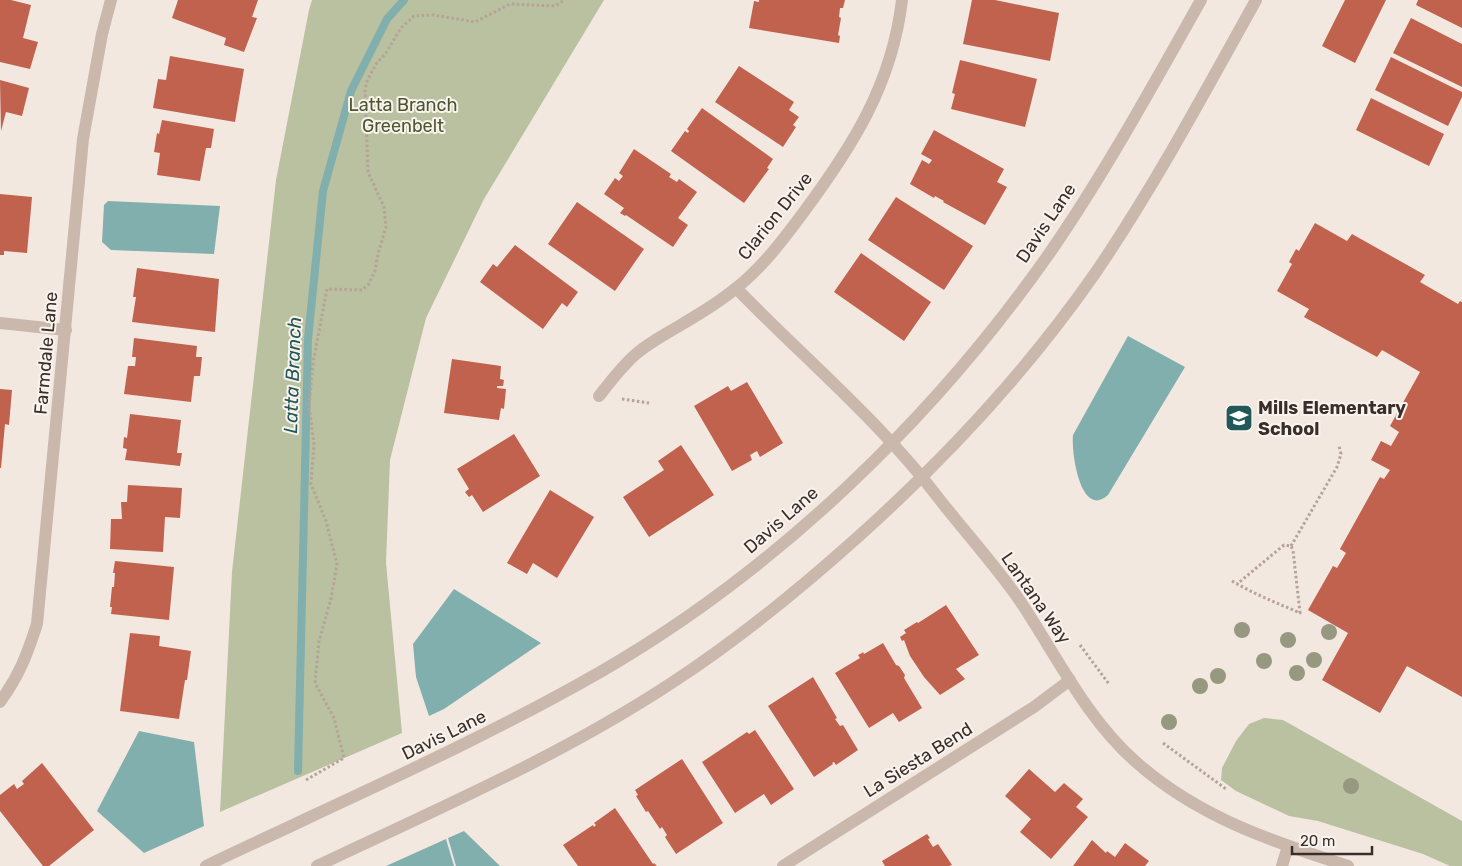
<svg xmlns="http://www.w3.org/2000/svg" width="1462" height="866" viewBox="0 0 1462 866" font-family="Rubik,sans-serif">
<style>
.green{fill:#b9c1a0}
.water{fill:#80afad}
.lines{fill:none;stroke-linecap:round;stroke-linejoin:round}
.stream{stroke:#80afad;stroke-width:8}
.building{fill:#c1624f}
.path{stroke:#b6a296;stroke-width:3;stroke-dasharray:2.5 2.5;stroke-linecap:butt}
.minor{stroke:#cab8ac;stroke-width:12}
.tertiary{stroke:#cab8ac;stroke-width:12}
.tree{fill:#96987f}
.labels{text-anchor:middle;stroke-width:4;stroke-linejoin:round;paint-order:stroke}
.park-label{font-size:18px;fill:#4b562f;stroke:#faf3ed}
.street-label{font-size:18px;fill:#392e2b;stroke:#faf3ed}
.poi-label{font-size:18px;font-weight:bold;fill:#392e2b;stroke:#faf3ed;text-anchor:start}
.water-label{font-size:19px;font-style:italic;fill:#215958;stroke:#faf3ed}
</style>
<rect width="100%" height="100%" fill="#f2e8e0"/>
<g class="green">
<polygon points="312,0 604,0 484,199 426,318 390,460 386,563 402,733 220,812 232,572 276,180 309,10"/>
<polygon points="1264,718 1283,720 1462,821 1462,866 1450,866 1423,854 1318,821 1289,816 1236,791 1221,780 1222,768 1236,741 1249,724"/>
</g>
<g class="water">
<polygon points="108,201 220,206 214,254 111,250 102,242 104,205"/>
<path d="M1128 336 1185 367 1108 495C1080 520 1071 451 1073 435Z"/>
<polygon points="454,589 541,643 444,709 429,716 416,677 413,644"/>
<polygon points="139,731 194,742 204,826 144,853 97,811"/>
<polygon points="464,831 500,866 456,866 448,838"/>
<polygon points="446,839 454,866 386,866"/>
</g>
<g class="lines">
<polyline class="stream" points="298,771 308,339 323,191 351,91 387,19 404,0"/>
</g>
<g class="building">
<polygon points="0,0 11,0 31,5 23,38 38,42 30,69 0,62"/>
<polygon points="178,0 258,0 252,17 257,18 244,52 224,45 226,38 172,18"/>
<polygon points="759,0 845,0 843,8 840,8 839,17 841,18 838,35 840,36 839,43 749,28 754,1 759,2"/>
<polygon points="972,0 995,0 1059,13 1050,61 963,44"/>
<polygon points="1345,0 1386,0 1355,63 1322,46"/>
<polygon points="1418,0 1462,0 1462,28 1416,5"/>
<polygon points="1411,18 1462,44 1462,87 1393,53"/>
<polygon points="170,56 244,69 235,122 153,108 158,79 166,80"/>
<polygon points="1391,57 1462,92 1462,97 1448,126 1375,90"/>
<polygon points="960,60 1037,79 1025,127 951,109 955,94 952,93"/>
<polygon points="739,66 794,102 789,110 799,117 793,125 796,127 783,147 715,102"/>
<polygon points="0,80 29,88 22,116 6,112 1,131"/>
<polygon points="1371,98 1444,134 1429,166 1356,130"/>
<polygon points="702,108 773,159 767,168 769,169 744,203 671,151 685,131 688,133 689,131 687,129"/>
<polygon points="162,120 214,129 211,148 206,148 200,181 157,175 160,153 154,152 157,133 159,134"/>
<polygon points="934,130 1004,169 997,182 1007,187 985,225 943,202 944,201 935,196 934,198 910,184 922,160 929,164 932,160 921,154"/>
<polygon points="634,149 671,174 669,177 677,182 679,179 697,192 678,218 688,225 673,247 626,215 625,216 620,213 624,208 604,194 615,178 619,181 623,176 619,173"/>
<polygon points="0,194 32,197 27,253 4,251 4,255 0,255"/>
<polygon points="896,197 973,246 944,290 868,240"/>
<polygon points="577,202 644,249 615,291 548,244"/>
<polygon points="1315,223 1347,241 1352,234 1425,275 1420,282 1458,304 1460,301 1462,302 1462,697 1407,666 1380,713 1322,680 1348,633 1308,610 1333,566 1337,568 1346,553 1340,549 1380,477 1384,479 1390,470 1371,460 1381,441 1391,446 1399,432 1390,426 1420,372 1382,350 1377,357 1304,317 1309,309 1277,291 1292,264 1289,262 1296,249 1299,251"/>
<polygon points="515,245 578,292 567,307 562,303 543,329 480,282 493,264 497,267"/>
<polygon points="861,253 931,302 904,341 834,292"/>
<polygon points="137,268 219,279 215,332 132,322 136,297 133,297"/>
<polygon points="134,338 197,346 196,357 202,357 200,376 194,376 191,402 124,394 128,366 135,366 136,357 132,357"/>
<polygon points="452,359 501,366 500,379 504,380 503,386 497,386 497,388 506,389 504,409 501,408 499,420 444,413"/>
<polygon points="747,382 783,443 760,457 757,451 750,455 752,460 732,471 694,406 728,386 731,391"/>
<polygon points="0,389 12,390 9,425 5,424 1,468 0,468"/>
<polygon points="130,414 181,420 177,453 182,453 180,466 125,460 127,449 123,448 124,437 127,438"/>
<polygon points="514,434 540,476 483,512 472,495 469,497 465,492 469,489 457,469"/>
<polygon points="681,445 714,495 649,537 623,497 664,470 658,461"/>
<polygon points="128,485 182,488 180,518 165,517 163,552 110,549 111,519 122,519 121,502 127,502"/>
<polygon points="550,490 594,517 557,578 533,563 527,574 507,563"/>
<polygon points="115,561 174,567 169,620 111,614 112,607 110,607 112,587 114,587 115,573 113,573"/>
<polygon points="946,605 979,655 956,669 965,679 940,695 924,677 910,656 904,640 902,641 900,637 906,633 904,630 917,622 918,623"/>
<polygon points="130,633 160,636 159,646 191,651 187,680 185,680 179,719 120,711"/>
<polygon points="883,643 896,665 899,666 905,675 904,678 922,708 899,722 893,713 869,728 835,673 860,658 858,655 862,653 863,652 864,654"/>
<polygon points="813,677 837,718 835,719 840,726 843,725 858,750 836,765 834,762 832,763 833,764 814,777 768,706"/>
<polygon points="755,730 794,789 771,805 764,794 735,813 702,762 747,732 749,734"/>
<polygon points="682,759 723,823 676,854 665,837 667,835 662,827 660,829 648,811 646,812 636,796 638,795 635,790"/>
<polygon points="42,763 94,830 49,866 43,866 0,811 0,795 14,784 17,789 24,784 22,781"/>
<polygon points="1029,769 1055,792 1064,783 1083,799 1076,807 1088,817 1051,859 1020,832 1031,819 1005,796"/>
<polygon points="615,808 653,864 654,863 657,866 578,866 563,845 593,825 594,827 596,825 594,823"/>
<polygon points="927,834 930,838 928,839 933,847 938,844 952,865 949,866 885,866 882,861"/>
<polygon points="1092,840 1106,853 1107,851 1115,857 1125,843 1149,861 1145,866 1073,866"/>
</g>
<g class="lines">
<g class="path">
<polyline points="622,399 649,403"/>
<polyline points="1291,546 1337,467 1341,454 1339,446"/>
<path d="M1232 581C1254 594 1277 603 1300 613L1293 550 1291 546 1284 545 1237 584"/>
<polyline points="1080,645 1109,684"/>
<polyline points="1163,743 1226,789"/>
<polyline points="306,780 344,758 334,718 315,683 319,641 331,599 337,564 326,521 311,484 314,444 309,406 313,363 327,289 362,290 368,285 375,271 378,254 386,227 384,207 368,172 365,90 367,81 376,64 386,53 401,28 414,16 434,15 475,22 510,4 555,6 565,0"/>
</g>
<g class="minor">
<path d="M736 288C804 358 881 422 940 500 966 533 994 564 1018 598 1056 654 1085 717 1136 762 1198 817 1271 841 1348 866"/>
<polyline points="0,323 66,330"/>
<path d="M599 396C611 381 622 366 636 354 651 341 668 333 684 323 701 313 719 302 735 289 761 269 783 240 803 213 852 147 892 85 902 0"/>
<path d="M0 702C19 676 27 655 37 624L83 139 102 34 111 0"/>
<polyline points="783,866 1034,707 1070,680"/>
<polyline points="1282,866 1288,846"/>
</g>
<g class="tertiary">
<path d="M206 866C240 849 275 834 310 817 409 771 508 725 602 671 778 569 935 417 1051 251 1106 171 1153 85 1201 0"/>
<path d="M317 866C437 809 561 756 673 682 739 639 800 589 859 536 947 457 1028 370 1096 272 1155 185 1205 92 1256 0"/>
</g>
</g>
<g class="tree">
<circle cx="1242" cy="630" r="8"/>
<circle cx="1329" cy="632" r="8"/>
<circle cx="1288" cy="640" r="8"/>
<circle cx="1314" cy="660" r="8"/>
<circle cx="1264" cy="661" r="8"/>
<circle cx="1297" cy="673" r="8"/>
<circle cx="1218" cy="676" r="8"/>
<circle cx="1200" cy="686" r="8"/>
<circle cx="1169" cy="722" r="8"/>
<circle cx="1351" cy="786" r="8"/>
</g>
<defs>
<symbol id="school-square" viewBox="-11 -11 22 22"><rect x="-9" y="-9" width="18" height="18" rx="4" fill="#215958" stroke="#faf3ed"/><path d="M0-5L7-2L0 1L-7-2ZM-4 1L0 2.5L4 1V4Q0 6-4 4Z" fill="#fff"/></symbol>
</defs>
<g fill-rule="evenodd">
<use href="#school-square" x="1223" y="402" width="32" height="32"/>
</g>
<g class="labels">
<g class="park-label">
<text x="403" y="111">Latta Branch<tspan x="403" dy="21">Greenbelt</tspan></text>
</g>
<g class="street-label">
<text transform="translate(775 216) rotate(-51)" y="6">Clarion Drive</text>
<text transform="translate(1046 223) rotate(-56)" y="6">Davis Lane</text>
<text transform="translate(46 353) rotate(-85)" y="6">Farmdale Lane</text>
<text transform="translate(781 520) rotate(-41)" y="6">Davis Lane</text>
<text transform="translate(1036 598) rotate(55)" y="6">Lantana Way</text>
<text transform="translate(444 735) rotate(-26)" y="6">Davis Lane</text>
<text transform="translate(918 760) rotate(-32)" y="6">La Siesta Bend</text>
</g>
<g class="poi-label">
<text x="1258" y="414">Mills Elementary<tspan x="1258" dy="21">School</tspan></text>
</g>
<g class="water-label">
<text transform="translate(292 375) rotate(-88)" y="7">Latta Branch</text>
</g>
</g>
<path d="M1292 846v8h80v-8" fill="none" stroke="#392e2b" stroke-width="2.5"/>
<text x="1300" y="846" font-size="15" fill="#392e2b" stroke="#faf3ed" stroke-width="4" paint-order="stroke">20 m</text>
</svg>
